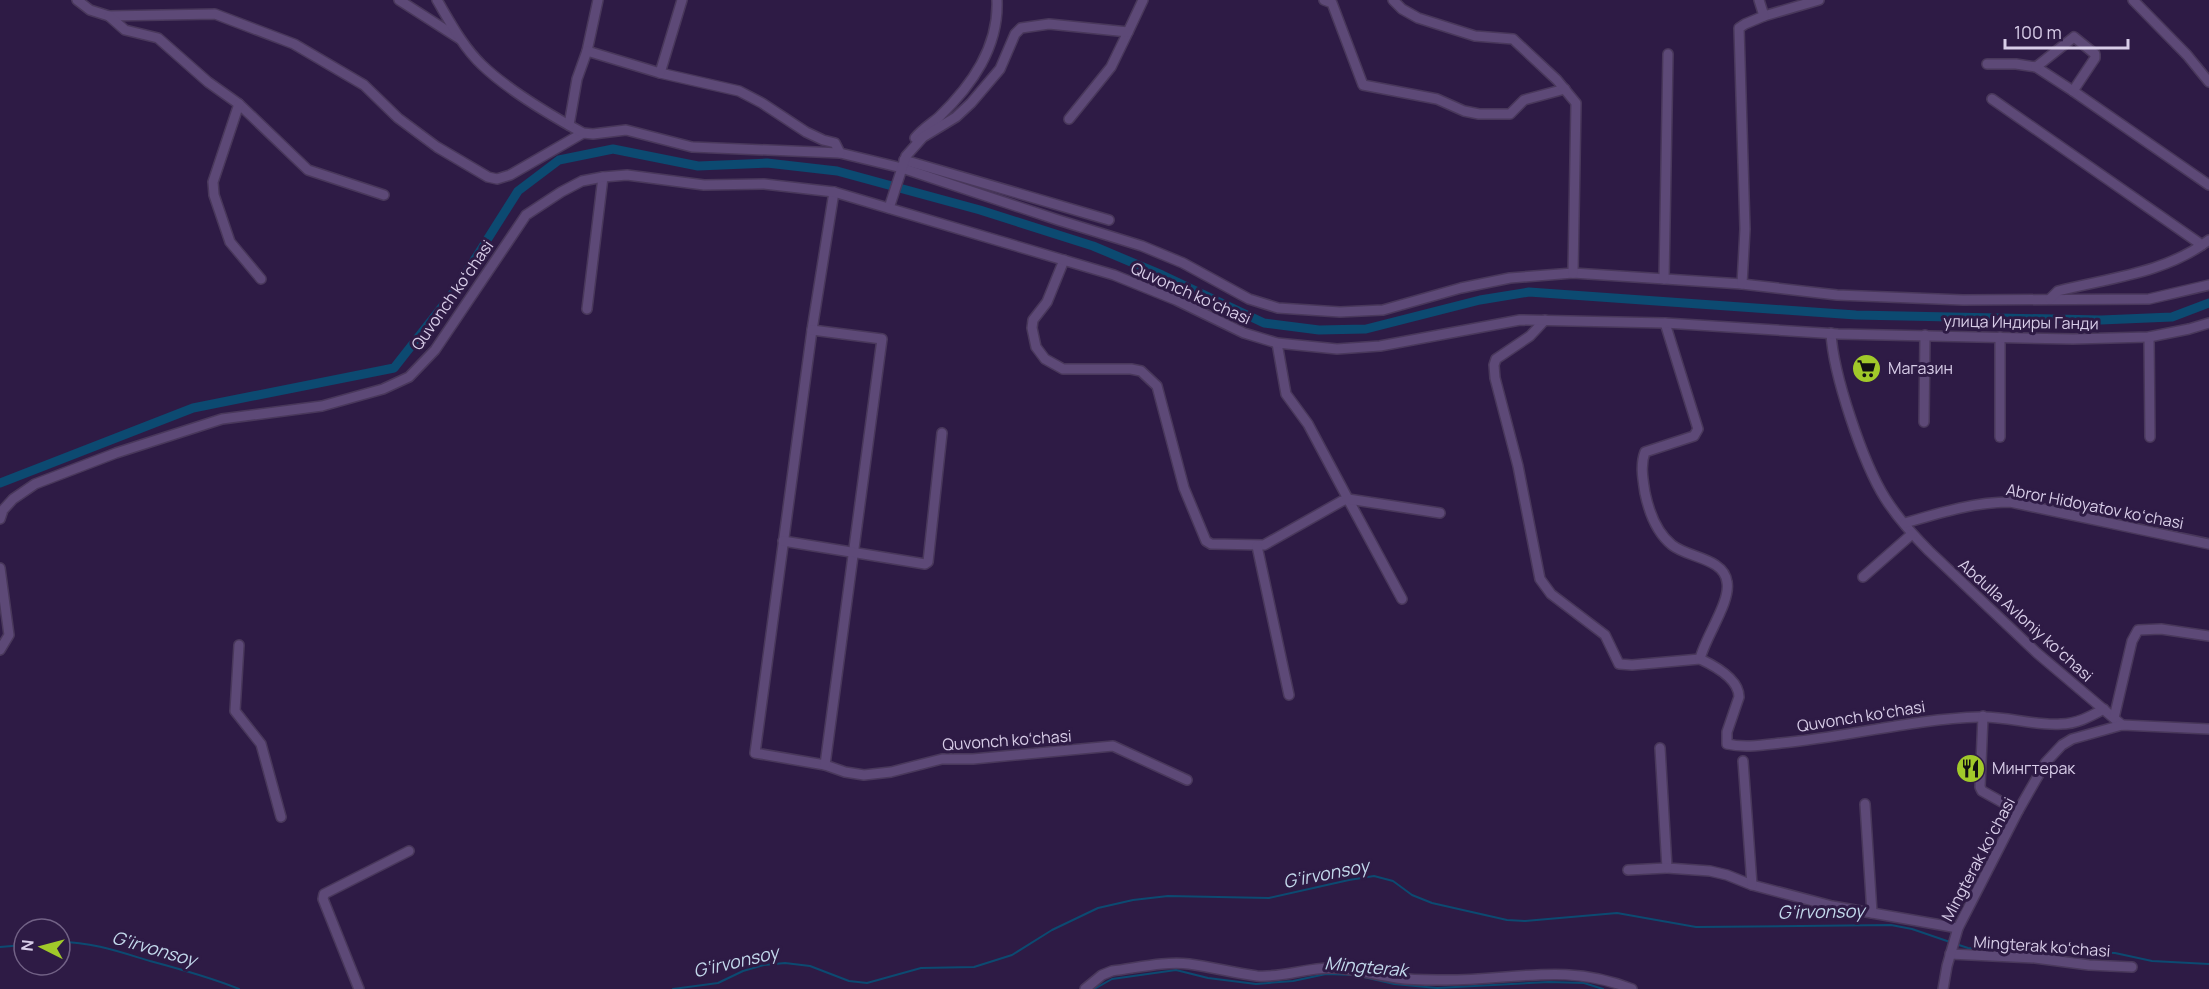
<svg xmlns="http://www.w3.org/2000/svg" width="2209" height="989" viewBox="0 0 2209 989" font-family="Manrope,sans-serif">
<style>
.lines{fill:none;stroke-linecap:round;stroke-linejoin:round}
.stream{stroke:#0c4a71;stroke-width:2}
.canal{stroke:#0c4a71;stroke-width:9}
.street-casing{stroke:#49385b;stroke-width:12}
.street{stroke:#5d4977;stroke-width:9}
.labels{text-anchor:middle;stroke-width:6;stroke-linejoin:round;paint-order:stroke}
.street-label{font-size:16px;fill:#d8cde8;stroke:#2e1b45}
.poi-label{font-size:16px;fill:#d8cde8;stroke:#2e1b45;text-anchor:start}
.water-label{font-size:18px;font-style:italic;fill:#c2d8eb;stroke:#2e1b45}
</style>
<rect width="100%" height="100%" fill="#2e1b45"/>
<g class="lines">
<g class="stream">
<path d="M60 942C92 942 120 952 150 961 180 969 210 977 239 989"/>
<polyline points="1956,944 1968,948 2115,953 2152,961 2209,964"/>
<polyline points="0,947 24,945"/>
<polyline points="673,989 718,983 743,971 764,965 785,963 810,966 849,981 867,983 921,968 974,967 1012,955 1052,930 1098,908 1133,900 1168,896 1269,898 1349,880 1374,876 1393,881 1412,895 1432,903 1507,920 1525,921 1617,913 1696,927 1891,925 1912,929 1950,942"/>
<polyline points="1094,989 1112,979 1176,970 1208,978 1256,984 1293,981 1326,974 1355,975 1394,984 1437,988 1549,982 1584,983 1603,989"/>
</g>
<polyline class="canal" points="0,483 193,408 394,368 456,289 518,191 559,160 613,149 698,166 767,163 837,171 980,210 1093,246 1162,275 1264,323 1319,330 1366,329 1480,300 1529,292 1856,315 2101,320 2172,317 2209,303"/>
<defs>
<g id="street">
<polyline points="77,0 90,10 109,16 215,14 294,44 364,85 398,118 437,147 488,177 497,179 510,175 583,133"/>
<polyline points="399,0 460,39"/>
<path d="M437 0C450 22 463 47 482 65 507 89 552 116 583 133L593 134 626 130 692 147 840 153 902 168 1058 220 1142 246 1183 263 1249 299 1278 308 1340 312 1383 310 1461 288 1510 278 1573 273 1742 284 1837 295 1963 300 2149 299 2209 285"/>
<polyline points="1324,0 1332,3 1363,85 1437,99 1464,111 1479,114 1510,114 1524,100 1565,89"/>
<polyline points="1393,0 1402,9 1418,18 1475,36 1513,39 1557,80 1576,103 1573,273"/>
<polyline points="2133,0 2187,55 2209,82"/>
<polyline points="109,16 125,30 158,38 208,82 239,104 308,170 384,195"/>
<polyline points="1764,16 1819,0"/>
<polyline points="587,51 598,0"/>
<polyline points="1987,64 2016,64 2036,67 2073,91 2209,185"/>
<polyline points="2036,67 2074,37 2095,54 2095,58 2073,91"/>
<polyline points="660,73 739,91 762,103 806,132 823,140 835,143 840,153"/>
<polyline points="1992,99 2202,245"/>
<polyline points="239,104 213,182 214,195 230,242 261,279"/>
<polyline points="1069,119 1111,67 1128,32"/>
<polyline points="569,125 577,79 587,51 660,73 682,0"/>
<path d="M915 138C922 129 931 124 939 117 972 85 999 47 997 0"/>
<polyline points="904,160 1109,220"/>
<polyline points="834,192 812,330 755,753 825,765 845,772 864,775 891,772 942,759 973,759 1113,746 1187,780"/>
<polyline points="889,208 906,156 923,137 956,117 971,103 1000,69 1015,34 1021,28 1049,24 1128,32 1143,0"/>
<polyline points="1064,260 1047,302 1033,320 1032,328 1036,347 1045,359 1063,369 1131,369 1141,371 1157,386 1184,488 1206,541 1211,544 1264,545 1342,501 1348,499 1402,599"/>
<polyline points="1664,279 1668,54"/>
<polyline points="1742,284 1745,229 1739,28 1745,24 1764,16 1759,0"/>
<path d="M2050 299 2058 291C2109 278 2166 273 2209 240"/>
<polyline points="587,309 603,177"/>
<polyline points="1545,320 1530,336 1496,359 1494,365 1495,378 1518,466 1540,579 1551,594 1605,635 1619,664 1632,665 1700,659"/>
<path d="M1665 323 1698 429 1694 436 1645 452C1640 465 1643 480 1645 493 1649 512 1657 533 1672 545 1688 558 1724 558 1727 582 1731 602 1705 637 1700 659 1715 666 1739 679 1739 697L1727 732V744C1744 748 1763 745 1781 743 1848 737 1912 719 1980 717 2007 716 2034 726 2061 724 2077 724 2091 716 2104 709"/>
<polyline points="812,330 882,339 825,765"/>
<path d="M1831 333C1833 374 1863 463 1885 498 1897 517 1913 535 1929 551L2037 653 2122 725"/>
<polyline points="2149,337 2150,437"/>
<polyline points="1277,343 1286,394 1308,424 1348,499 1440,513"/>
<polyline points="1924,422 1925,335"/>
<polyline points="2000,437 2000,337"/>
<polyline points="0,519 3,510 13,499 35,484 116,453 222,419 322,406 383,389 409,377 435,350 526,215 561,192 582,181 603,177 627,175 704,185 764,184 834,192 1114,275 1176,300 1244,333 1277,343 1337,349 1380,346 1520,320 1665,323 1838,334 2073,339 2149,337 2189,329 2209,323"/>
<path d="M1905 523C1939 513 1974 502 2010 502L2209 544"/>
<polyline points="783,541 925,564 928,562 942,433"/>
<polyline points="1257,546 1289,695"/>
<polyline points="0,568 9,635 0,650"/>
<polyline points="1863,577 1912,534"/>
<polyline points="239,645 235,711 261,744 281,817"/>
<polyline points="1983,716 1980,787 1982,791 2018,811"/>
<polyline points="2114,718 2132,641 2138,630 2161,629 2209,636"/>
<polyline points="1660,748 1667,868 1710,871 1727,875 1752,885 1832,906 1958,928"/>
<polyline points="1743,761 1752,885"/>
<polyline points="1865,804 1872,913"/>
<polyline points="1628,870 1667,868"/>
<polyline points="1950,954 2035,958 2089,965 2132,967"/>
<polyline points="359,989 323,899 324,894 409,851"/>
<path d="M1085 989 1102 975 1112 971C1137 968 1165 961 1189 964 1212 967 1234 973 1257 976 1283 978 1308 967 1334 968 1356 969 1376 975 1397 978 1411 980 1425 980 1438 980 1508 982 1563 961 1632 989"/>
<polyline points="1943,989 1947,966 1958,928 2018,811 2046,762 2062,745 2072,739 2122,725 2209,729"/>
</g>
</defs>
<use href="#street" class="street-casing"/>
<use href="#street" class="street"/>
</g>
<defs>
<symbol id="supermarket-disc" viewBox="-11 -11 22 22"><circle r="9.5" fill="#a1c92a" stroke="#2e1b45"/><path d="M-6-5.5h2.5l.6 2H6L4.5 2H-2.5L-4.4-4H-6ZM-1.5 3.2a1.3 1.3 0 1 0 .1 0ZM3 3.2a1.3 1.3 0 1 0 .1 0Z" fill="#111"/></symbol>
<symbol id="restaurant-disc" viewBox="-11 -11 22 22"><circle r="9.5" fill="#a1c92a" stroke="#2e1b45"/><path d="M-5-6h1v4h1v-4h1v4h1v-4h1v5L-1.5 .5V6h-2V.5L-5-1ZM5-6V6H3V1.5H1.5Q1.5-4 5-6Z" fill="#111"/></symbol>
</defs>
<g fill-rule="evenodd">
<use href="#supermarket-disc" x="1850" y="352" width="33" height="33"/>
<use href="#restaurant-disc" x="1954" y="752" width="33" height="33"/>
</g>
<g class="labels">
<g class="street-label">
<text transform="translate(1191 293) rotate(24)" y="6">Quvonch koʻchasi</text>
<text transform="translate(452 295) rotate(-55)" y="6">Quvonch koʻchasi</text>
<text transform="translate(2021 322) rotate(1)" y="6">улица Индиры Ганди</text>
<text transform="translate(2095 506) rotate(11)" y="6">Abror Hidoyatov koʻchasi</text>
<text transform="translate(2026 620) rotate(42)" y="6">Abdulla Avloniy koʻchasi</text>
<text transform="translate(1861 716) rotate(-9)" y="6">Quvonch koʻchasi</text>
<text transform="translate(1007 740) rotate(-4)" y="6">Quvonch koʻchasi</text>
<text transform="translate(1978 859) rotate(-62)" y="6">Mingterak ko‘chasi</text>
<text transform="translate(2042 946) rotate(4)" y="6">Mingterak koʻchasi</text>
</g>
<g class="poi-label">
<text x="1888" y="374">Магазин</text>
<text x="1992" y="774">Мингтерак</text>
</g>
<g class="water-label">
<text transform="translate(1326 874) rotate(-11)" y="6">G‘irvonsoy</text>
<text transform="translate(1821 912) rotate(-1)" y="6">G‘irvonsoy</text>
<text transform="translate(154 949) rotate(16)" y="6">G‘irvonsoy</text>
<text transform="translate(736 962) rotate(-13)" y="6">G‘irvonsoy</text>
<text transform="translate(1366 967) rotate(5)" y="6">Mingterak</text>
</g>
</g>
<g transform="translate(42 947) rotate(276)"><circle r="28" fill="#2e1b45" stroke="#726286" stroke-width="1.5"/>
<path d="M0-4.5L10 22L0 15L-10 22Z" fill="#a1c92a"/>
<text y="-9" font-size="16" font-weight="bold" text-anchor="middle" fill="#d8cde8">N</text>
</g>
<path d="M2005 39v9h123v-9" fill="none" stroke="#d8cde8" stroke-width="3"/>
<text x="2014" y="39" font-size="18" fill="#d8cde8" stroke="#2e1b45" stroke-width="4.5" paint-order="stroke">100 m</text>
</svg>
